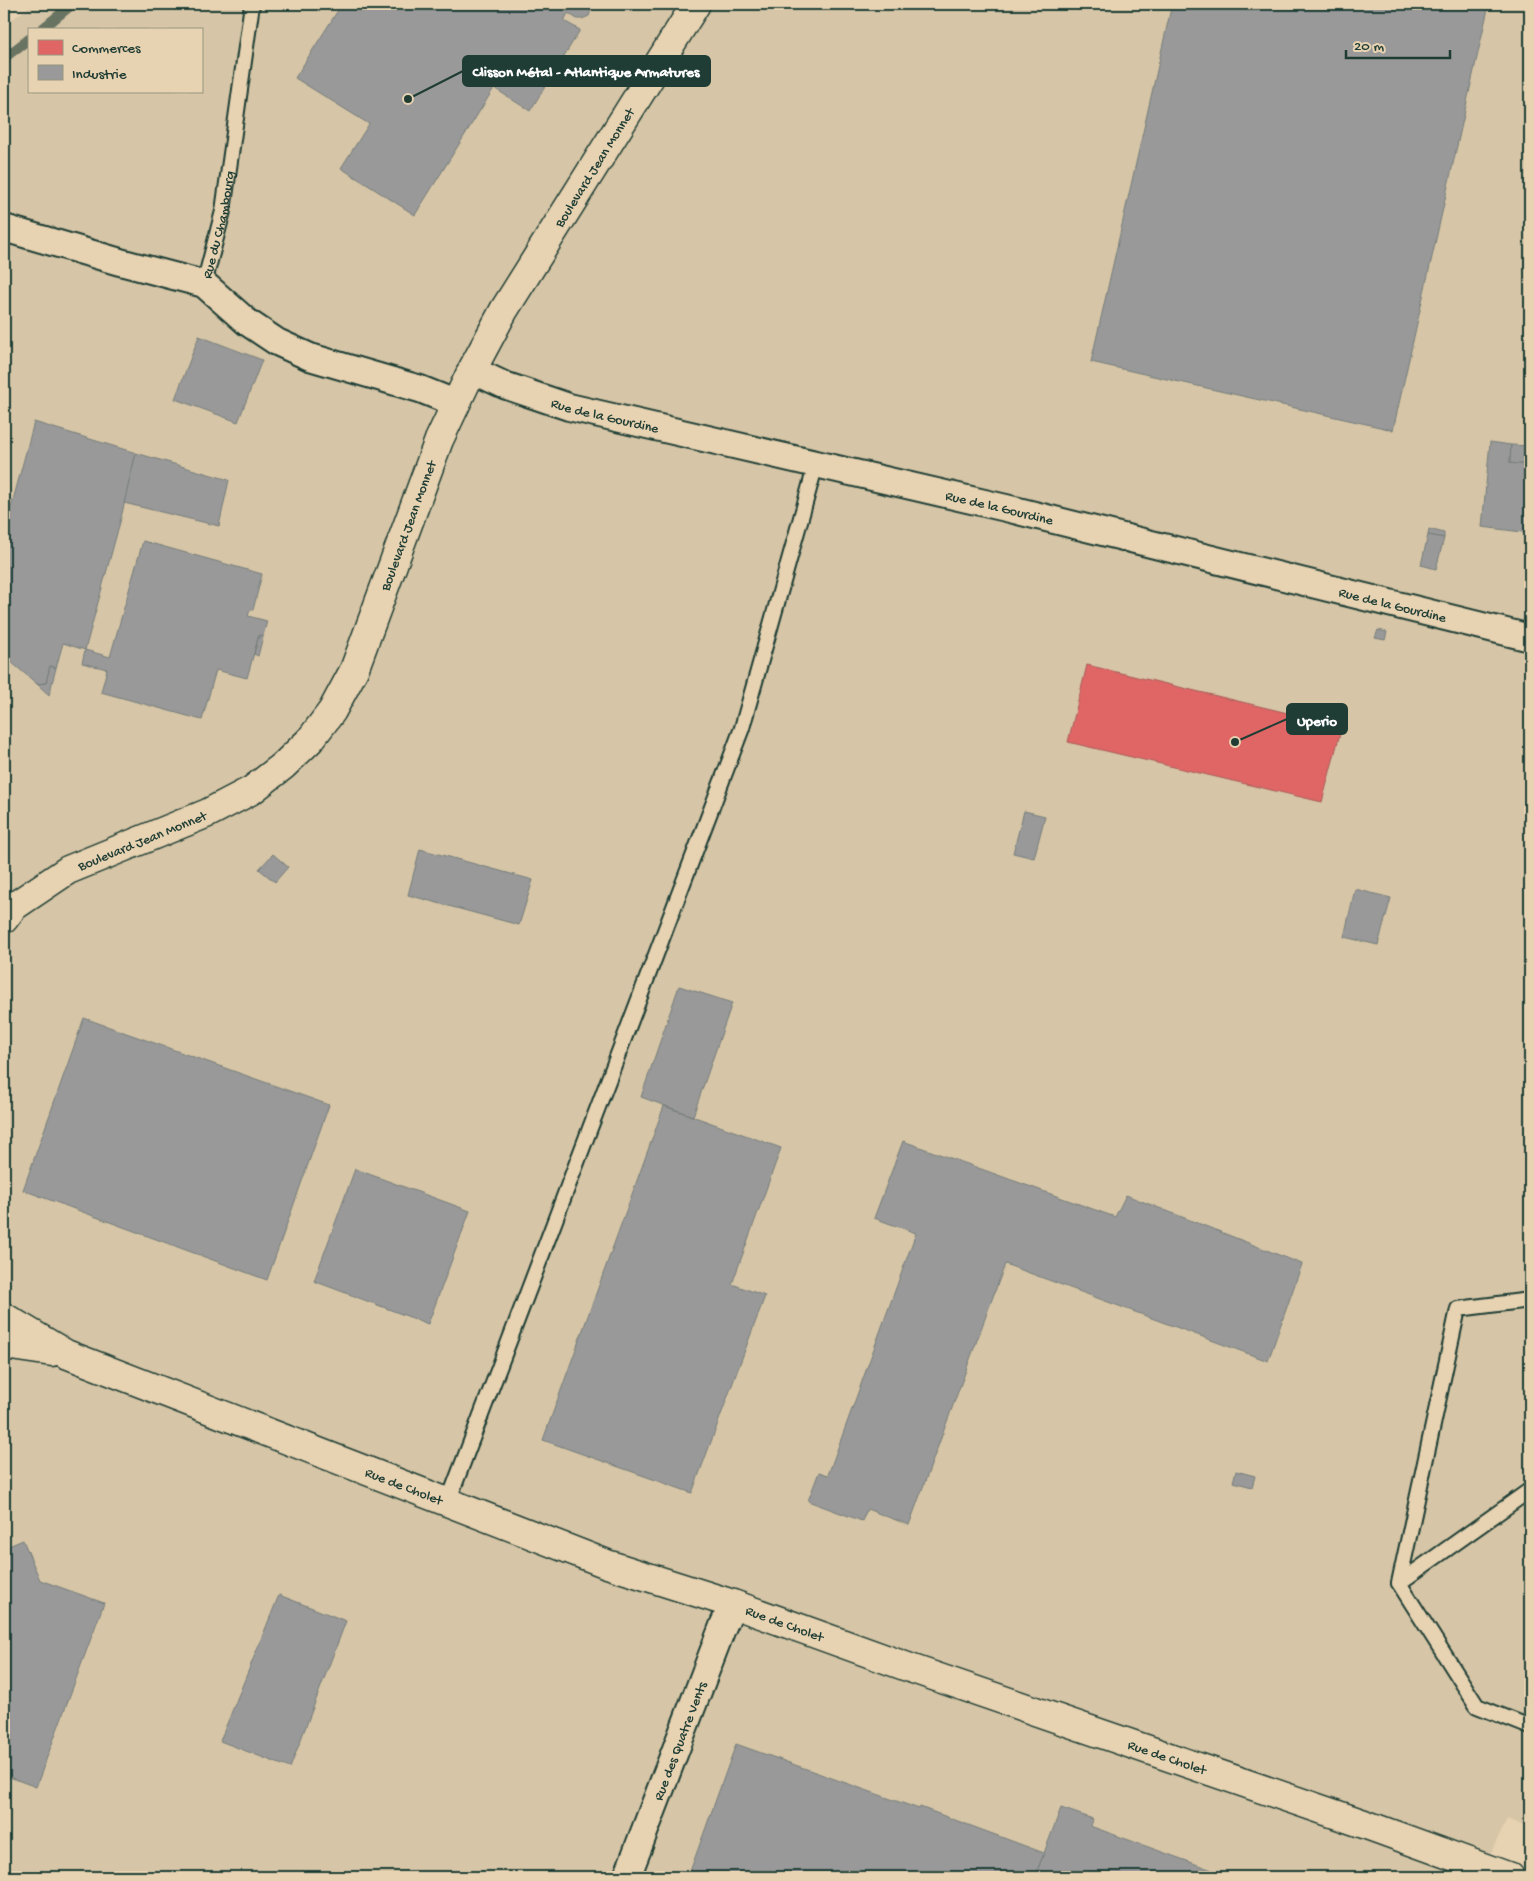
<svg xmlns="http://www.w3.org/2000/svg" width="1534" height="1881" viewBox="0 0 1534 1881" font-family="'Gochi Hand',sans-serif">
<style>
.built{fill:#d6c5a6;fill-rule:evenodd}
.shops{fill:#e06666;stroke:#a65a57}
.industry{fill:#999;stroke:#747d7b}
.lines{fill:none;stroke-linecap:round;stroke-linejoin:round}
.stream{stroke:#687362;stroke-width:10}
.lane-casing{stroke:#1f3d34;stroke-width:18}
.street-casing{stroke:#1f3d34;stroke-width:30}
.secondary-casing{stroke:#1f3d34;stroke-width:31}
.lane{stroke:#e7d2b1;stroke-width:14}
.street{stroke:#e7d2b1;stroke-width:26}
.secondary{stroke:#e7d2b1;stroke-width:28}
.labels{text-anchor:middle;stroke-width:5;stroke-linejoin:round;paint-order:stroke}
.street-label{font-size:14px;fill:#1f3d34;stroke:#e7d2b1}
.leader{fill:none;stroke:#1f3d34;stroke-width:2}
.callout-dot{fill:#1f3d34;stroke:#e7d2b1;stroke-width:2}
.callout{fill:#1f3d34;stroke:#1f3d34;stroke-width:2}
.callout-label{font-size:15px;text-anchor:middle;font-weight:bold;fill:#fff}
</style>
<rect width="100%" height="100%" fill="#e7d2b1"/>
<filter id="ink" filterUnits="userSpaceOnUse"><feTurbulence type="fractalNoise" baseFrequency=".02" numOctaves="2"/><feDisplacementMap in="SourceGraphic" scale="10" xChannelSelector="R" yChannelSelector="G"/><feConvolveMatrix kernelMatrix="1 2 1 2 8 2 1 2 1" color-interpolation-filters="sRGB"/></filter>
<g filter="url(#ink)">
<path class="built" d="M34 4H1530V1828L1507 1819 1479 1877H4V25ZM29 29H201V91H29Z"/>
<polygon class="shops" points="1087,665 1342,726 1322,802 1068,742"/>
<g class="industry">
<polygon points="342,4 588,4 591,10 589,16 582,19 577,19 568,13 564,21 580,30 530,111 494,88 415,215 341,168 369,124 295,78"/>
<polygon points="1172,4 1489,4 1393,430 1091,362"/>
<polygon points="199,336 262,360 238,422 175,399"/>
<polygon points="34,422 136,453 120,522 85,650 63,643 56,668 50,666 46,683 37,684 4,656 4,534"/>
<polygon points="1490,442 1511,445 1510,463 1530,465 1530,533 1482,527"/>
<polygon points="1511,445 1530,446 1530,465 1510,463"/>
<polygon points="136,453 229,480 219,526 124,503"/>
<polygon points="1429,529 1444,533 1444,538 1428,535"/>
<polygon points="1428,535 1444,538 1436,569 1421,565"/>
<polygon points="143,541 262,574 253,610 250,610 248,616 267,621 263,636 259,635 247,678 216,670 202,720 101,692 107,669 82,663 85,650 110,657"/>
<polygon points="1378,630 1387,632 1385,640 1375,638"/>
<polygon points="259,635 263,636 258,656 254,654"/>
<polygon points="50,666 56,668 49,695 37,684 46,683"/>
<polygon points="1024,811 1045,816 1034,858 1013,853"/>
<polygon points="420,849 533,880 519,925 408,895"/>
<polygon points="273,854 288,867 275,882 259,869"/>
<polygon points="1355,889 1391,898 1378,945 1344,937"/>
<polygon points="679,986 732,1003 693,1116 641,1097"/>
<polygon points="84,1018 329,1105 267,1280 23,1190"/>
<polygon points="664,1106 781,1148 732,1284 765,1296 692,1493 543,1440"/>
<polygon points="903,1141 1115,1217 1126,1195 1302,1264 1268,1361 1005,1264 909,1525 867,1509 862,1521 808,1501 819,1472 828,1475 916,1233 874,1218"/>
<polygon points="355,1169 470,1211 428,1324 314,1281"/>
<polygon points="1236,1471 1255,1476 1252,1487 1233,1482"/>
<polygon points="23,1540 40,1580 104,1603 36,1787 4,1775 4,1548"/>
<polygon points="279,1595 346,1621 290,1768 220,1741"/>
<polygon points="736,1744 919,1809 920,1807 1044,1853 1035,1877 688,1877"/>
<polygon points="1061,1808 1093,1819 1090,1826 1212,1870 1210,1877 1035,1877"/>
</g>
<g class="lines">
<g class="stream">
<polyline points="42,29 69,7 71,4"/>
<polyline points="4,58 29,39"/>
</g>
<defs>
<g id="lane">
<path id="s1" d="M204 284 223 211 252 4"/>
<polyline points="1530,1300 1458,1309 1399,1583 1477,1706 1530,1727"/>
<polyline points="448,1502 742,728 816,464"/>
<polyline points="1399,1583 1530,1490"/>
</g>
<g id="street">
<polyline points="4,228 120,262 204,284 247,322 277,342 310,357 420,389 455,403"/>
<path id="s2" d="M472 370 504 385 569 407 1006 508 1530 638"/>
<path id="s3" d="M627 1877 723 1626 733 1604"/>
</g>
<g id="secondary">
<path id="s4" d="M4 919 13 907 68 870 208 813 252 790 283 766 310 740 332 711 354 670 439 440 472 370 504 310 696 4"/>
<path id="s5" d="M4 1317 66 1354 607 1564 733 1604 913 1669 1364 1824 1510 1877"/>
<polyline points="4,1345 52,1352"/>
</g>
</defs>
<use href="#lane" class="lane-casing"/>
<use href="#street" class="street-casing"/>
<use href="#secondary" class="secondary-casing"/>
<use href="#lane" class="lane"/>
<use href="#street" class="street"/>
<use href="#secondary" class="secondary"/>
</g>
</g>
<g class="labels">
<g class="street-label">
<text dy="5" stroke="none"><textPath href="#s4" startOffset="1001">Boulevard Jean Monnet</textPath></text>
<text dy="5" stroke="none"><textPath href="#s1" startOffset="61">Rue du Chambourg</textPath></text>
<text dy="5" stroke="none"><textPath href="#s2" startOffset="141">Rue de la Gourdine</textPath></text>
<text dy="5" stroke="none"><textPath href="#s2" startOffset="546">Rue de la Gourdine</textPath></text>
<text dy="5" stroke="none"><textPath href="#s4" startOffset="596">Boulevard Jean Monnet</textPath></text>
<text dy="5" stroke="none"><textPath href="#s2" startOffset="951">Rue de la Gourdine</textPath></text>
<text dy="5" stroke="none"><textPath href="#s4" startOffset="161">Boulevard Jean Monnet</textPath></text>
<text dy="5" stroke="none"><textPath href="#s5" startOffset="435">Rue de Cholet</textPath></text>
<text dy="5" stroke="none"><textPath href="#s5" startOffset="840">Rue de Cholet</textPath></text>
<text dy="5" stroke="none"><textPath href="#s3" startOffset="146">Rue des Quatre Vents</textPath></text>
<text dy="5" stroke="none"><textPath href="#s5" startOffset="1245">Rue de Cholet</textPath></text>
</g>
</g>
<path class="leader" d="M408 99L463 71M1235 742L1287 719"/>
<g class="callout-dot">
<circle cx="408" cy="99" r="5"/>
<circle cx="1235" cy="742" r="5"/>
</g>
<g class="callout">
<rect x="463" y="56" width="247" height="30" rx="5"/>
<rect x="1287" y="704" width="60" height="30" rx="5"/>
</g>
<g class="callout-label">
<text x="586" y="76">Clisson Métal - Atlantique Armatures</text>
<text x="1317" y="725">Uperio</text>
</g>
<rect width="1534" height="1881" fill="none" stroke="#e7d2b1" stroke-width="20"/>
<rect x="10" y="10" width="1514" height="1861" fill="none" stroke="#1f3d34" stroke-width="2" filter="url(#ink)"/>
<rect x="28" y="28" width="175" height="65" fill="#e7d2b1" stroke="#97967f"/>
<rect x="38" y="40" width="25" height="15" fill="#e06666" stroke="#97967f"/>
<text x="72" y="52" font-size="15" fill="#1f3d34">Commerces</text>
<rect x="38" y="65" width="25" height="15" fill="#999999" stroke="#97967f"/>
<text x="72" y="78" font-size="15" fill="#1f3d34">Industrie</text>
<path d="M1346 50v8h104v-8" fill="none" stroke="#1f3d34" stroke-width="2.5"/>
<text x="1354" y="50" font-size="15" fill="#1f3d34" stroke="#e7d2b1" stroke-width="4" paint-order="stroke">20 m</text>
</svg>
